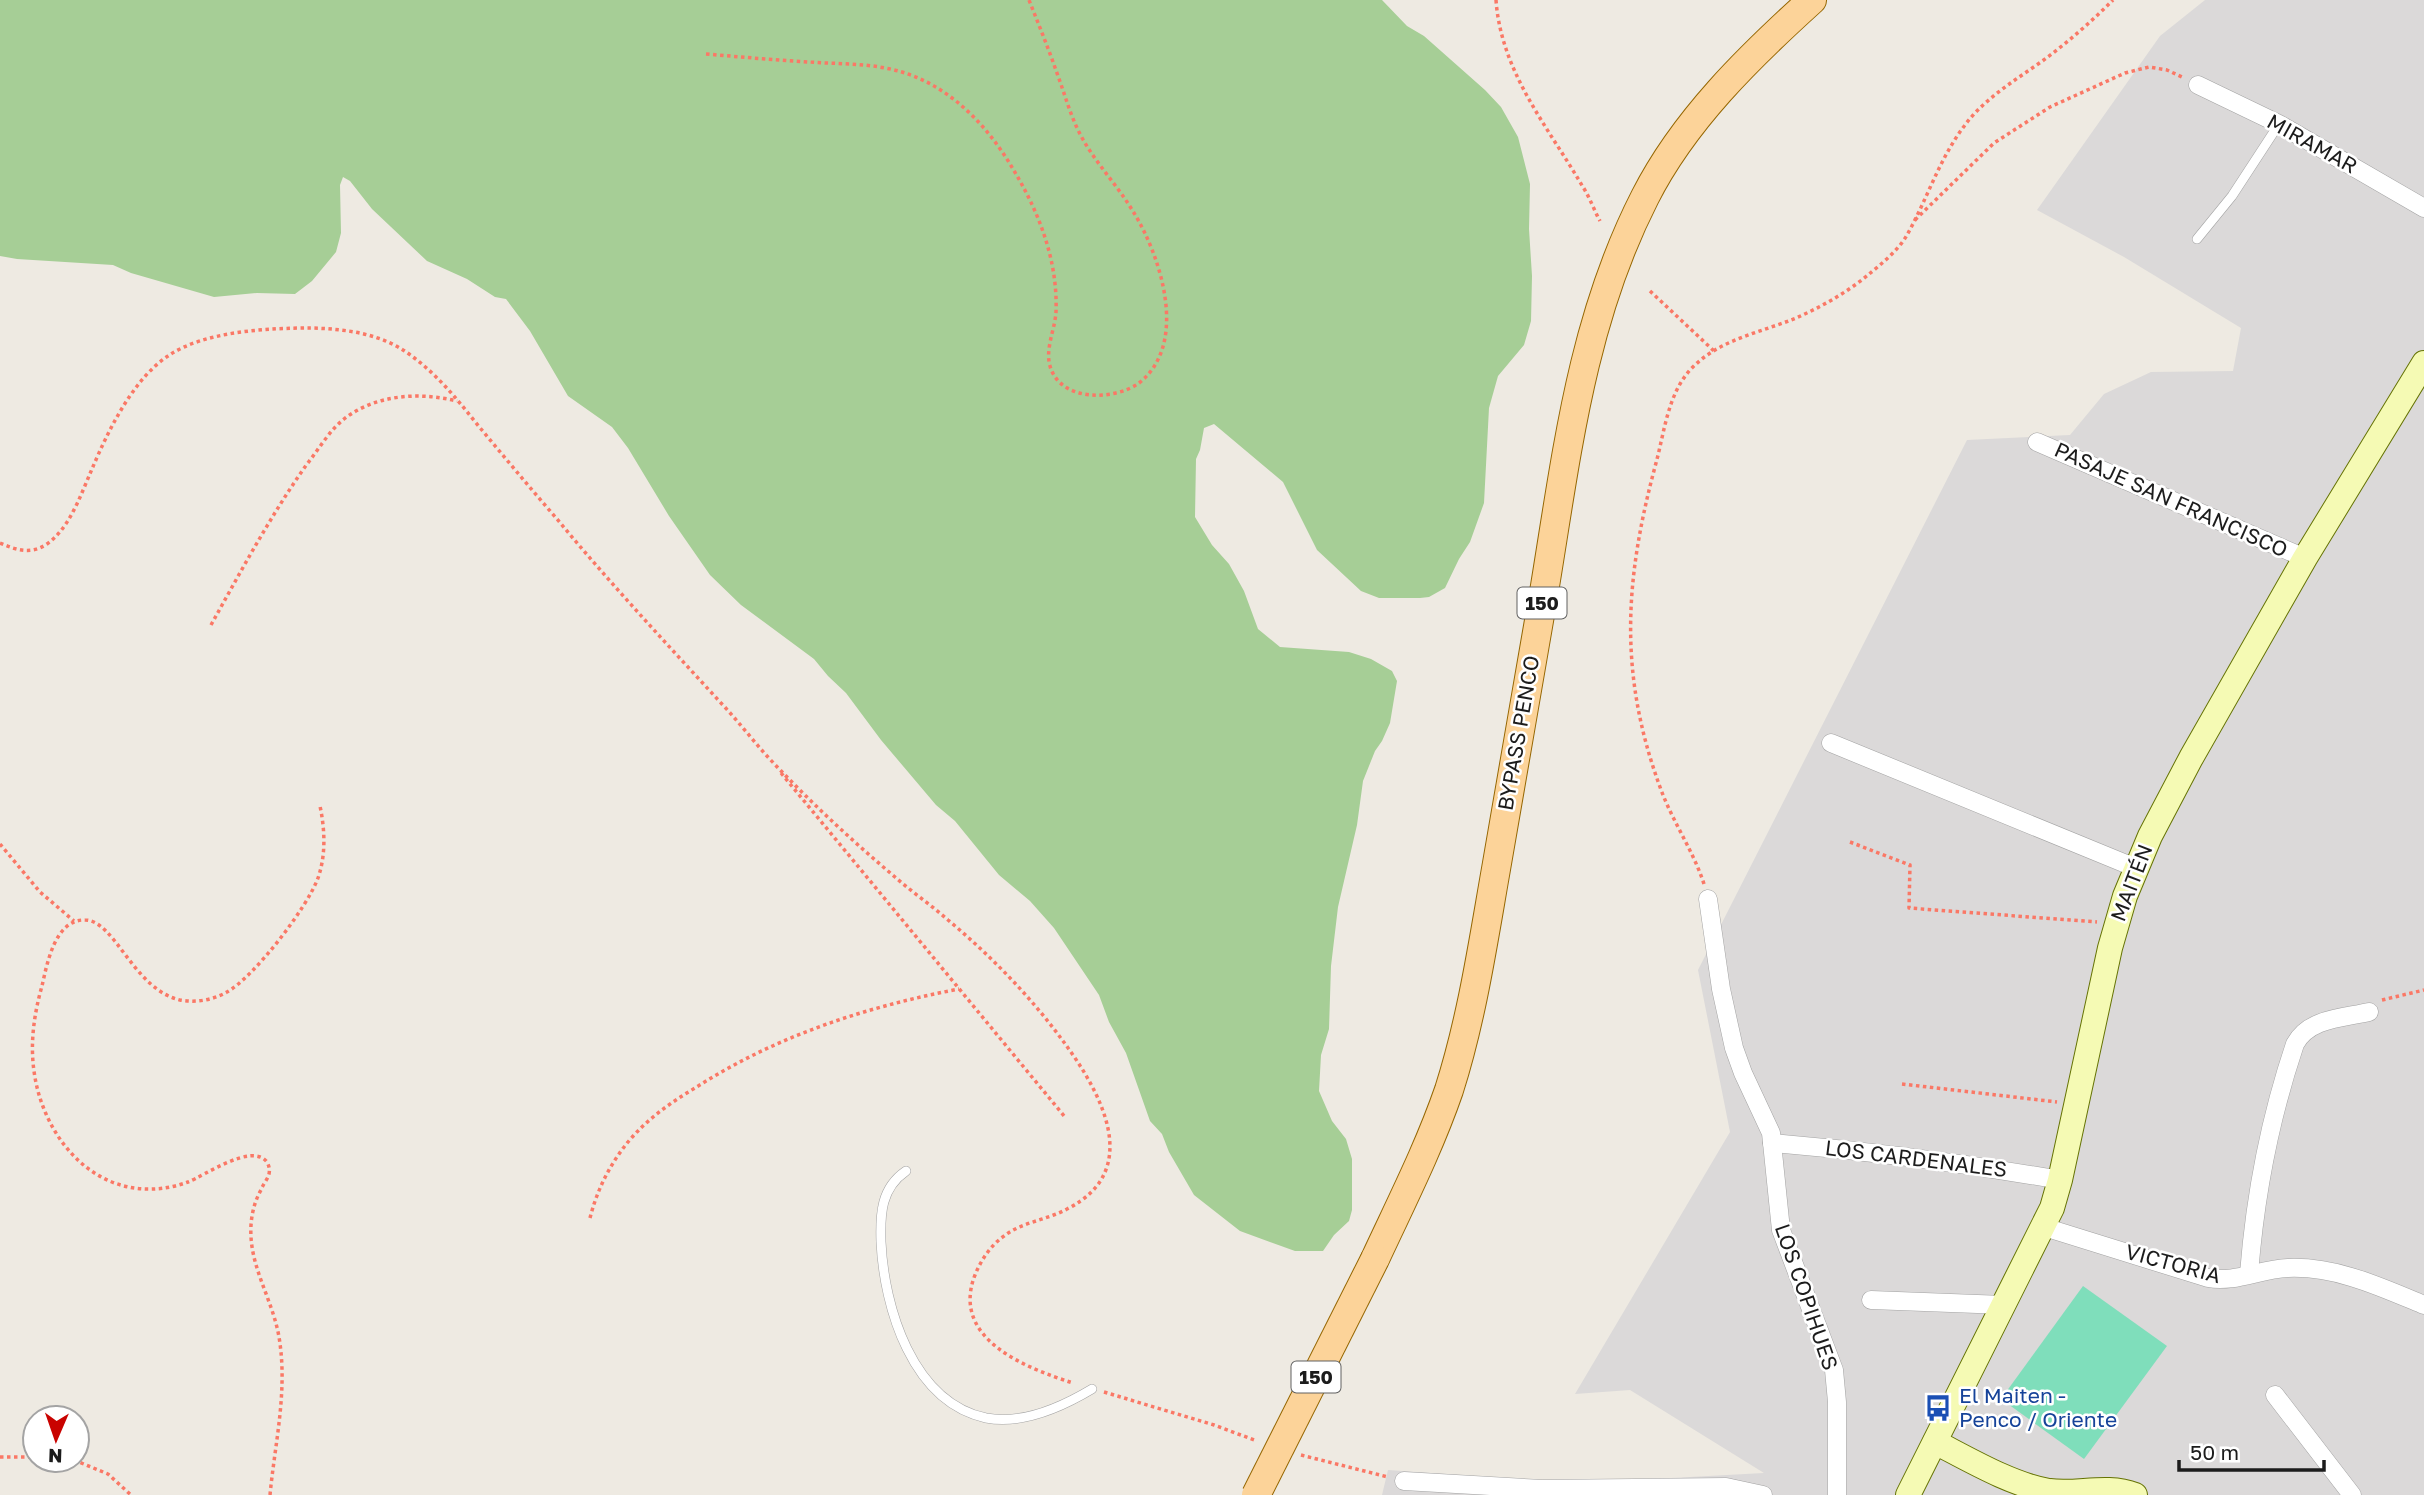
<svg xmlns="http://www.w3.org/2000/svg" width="2424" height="1495" viewBox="0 0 2424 1495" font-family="'Golos Text',sans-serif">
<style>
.residential{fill:#dbd9d9}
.forest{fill:#a6ce96}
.pitch{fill:#7fdebb}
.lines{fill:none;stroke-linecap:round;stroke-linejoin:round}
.service-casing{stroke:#a3a3a3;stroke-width:10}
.minor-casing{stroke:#a3a3a3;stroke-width:19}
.secondary-casing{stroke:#657304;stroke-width:26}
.primary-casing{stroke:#956600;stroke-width:30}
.path{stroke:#fa7866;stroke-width:3.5;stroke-dasharray:3.5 3.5;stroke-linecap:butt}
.service{stroke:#fff;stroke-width:9}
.minor{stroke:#fff;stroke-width:18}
.secondary{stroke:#f5fab4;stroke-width:24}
.primary{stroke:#fcd399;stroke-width:28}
.primary-bridge-casing{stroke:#956600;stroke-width:30;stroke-linecap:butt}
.primary-bridge{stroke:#fcd399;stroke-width:28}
.labels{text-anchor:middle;stroke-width:5;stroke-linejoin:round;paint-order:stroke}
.shield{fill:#fff;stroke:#606060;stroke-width:2}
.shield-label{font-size:19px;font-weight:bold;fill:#1c1c1c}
.street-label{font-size:21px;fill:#1c1c1c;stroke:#fff}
.transit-label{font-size:21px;fill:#164399;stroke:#fff;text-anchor:start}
</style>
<rect width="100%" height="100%" fill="#eeeae2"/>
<polygon class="residential" points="2205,0 2424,0 2424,1495 1382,1495 1388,1470 1578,1483 1764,1473 1630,1390 1575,1394 1730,1132 1698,970 1967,440 2070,435 2104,394 2151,372 2233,371 2241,328 2124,257 2037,210 2160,36"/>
<polygon class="forest" points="0,0 1382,0 1407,26 1424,36 1485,90 1501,107 1518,137 1530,184 1529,229 1532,276 1531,321 1524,345 1498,376 1489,408 1484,503 1470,542 1459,559 1445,588 1429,597 1420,598 1379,598 1361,591 1317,550 1283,482 1214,424 1204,428 1200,450 1196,459 1195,517 1212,545 1229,564 1244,591 1258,629 1280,647 1349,652 1371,659 1392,671 1397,681 1390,723 1382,741 1375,751 1363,781 1357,825 1338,907 1331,966 1329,1029 1321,1055 1319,1091 1332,1121 1346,1139 1352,1159 1352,1210 1349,1221 1334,1235 1323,1251 1295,1251 1240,1231 1194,1195 1169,1152 1162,1134 1150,1121 1126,1053 1109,1022 1099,995 1054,928 1030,901 999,875 955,821 936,805 881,740 846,693 828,676 814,659 741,605 710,575 669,516 628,448 612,427 568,396 530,331 506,299 495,297 467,279 427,261 372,209 350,181 343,177 340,185 341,233 336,252 312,281 295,294 257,293 214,297 131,273 113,265 17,259 0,256"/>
<polygon class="pitch" points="2083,1286 2167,1346 2084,1459 2001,1399"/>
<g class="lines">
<defs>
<g id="service">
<polyline points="2197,239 2232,196 2279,124"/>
<path d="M906 1171C881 1188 880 1214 881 1242 884 1307 912 1402 986 1418 1023 1425 1062 1407 1092 1389"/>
</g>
<g id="minor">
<polyline points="2198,85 2279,124 2424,208"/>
<polyline points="2037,442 2305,558"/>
<polyline points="1831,743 2136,868"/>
<polyline points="1708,899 1721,989 1734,1048 1743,1073 1771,1133 1781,1230 1834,1370 1837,1402 1837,1495"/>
<path d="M1772 1143C1869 1151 1964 1163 2060 1180"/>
<path d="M2044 1227 2208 1278C2235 1283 2260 1269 2288 1268 2336 1266 2381 1287 2424 1305"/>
<path d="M2249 1274C2255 1196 2270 1118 2295 1044 2309 1018 2343 1018 2369 1012"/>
<polyline points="1871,1300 2004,1305"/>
<polyline points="2275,1395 2352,1495"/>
<polyline points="1404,1481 1542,1489 1726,1487 1763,1495"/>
</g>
<g id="secondary">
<path d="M1935 1442C1968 1459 2012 1485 2049 1491 2078 1495 2106 1484 2135 1495"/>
<polyline points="1908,1495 2052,1208 2060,1180 2110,948 2125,896 2150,836 2191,758 2305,558 2424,363"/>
</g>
<path id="primary" d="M1375 1259C1401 1203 1429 1148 1449 1090 1472 1018 1483 943 1496 869 1512 775 1529 680 1545 586 1567 452 1582 320 1645 197 1684 120 1749 57 1812 0"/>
</defs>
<use href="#service" class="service-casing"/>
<use href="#minor" class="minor-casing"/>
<use href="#secondary" class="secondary-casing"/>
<use href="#primary" class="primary-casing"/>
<g class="path">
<path d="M1496 0C1501 72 1548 127 1583 187 1590 198 1594 210 1600 221"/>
<path d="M706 54C741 57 775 60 809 62 834 64 860 63 885 68 942 78 985 121 1013 169 1039 212 1058 261 1056 312 1055 329 1045 349 1050 366 1060 402 1114 401 1139 383 1189 344 1161 257 1134 213 1117 184 1094 162 1079 132 1070 114 1065 95 1058 76 1049 50 1039 25 1029 0"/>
<polyline points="1915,220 1994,143 2050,107 2125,73 2149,67 2167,70 2184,78"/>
<polyline points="1650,291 1714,351"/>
<path d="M0 543C16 550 31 555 47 544 70 528 81 494 92 469 108 431 133 379 168 356 204 331 268 328 311 328 348 329 384 334 413 357 440 377 460 403 481 429 506 459 531 489 557 519 609 582 665 642 721 703 737 720 751 738 766 755 806 798 850 839 895 877 912 892 931 905 948 920 991 956 1030 996 1063 1041 1100 1091 1145 1170 1067 1209 1047 1220 1022 1222 1004 1236 991 1245 981 1260 975 1275 950 1339 1026 1368 1073 1383"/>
<path d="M211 625C241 571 271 515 307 464 319 449 329 431 344 419 376 394 420 392 457 401"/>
<polyline points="781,773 1065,1117"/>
<polyline points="1850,842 1910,865 1909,908 2097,922"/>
<polyline points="0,844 40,892 74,921"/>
<path d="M1704 884C1693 850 1672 821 1660 787 1618 672 1625 578 1656 463 1665 430 1668 390 1695 365 1722 339 1762 332 1796 318 1821 307 1846 293 1868 275 1881 264 1898 251 1907 235 1930 194 1942 149 1975 113 1994 93 2018 78 2041 62 2067 43 2091 22 2113 0"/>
<polyline points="2382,1000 2424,990"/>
<polyline points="1902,1084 2057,1102"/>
<path d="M590 1218C597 1190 610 1164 628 1142 647 1119 670 1103 695 1088 776 1036 865 1007 959 989"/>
<polyline points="1104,1392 1214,1425 1257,1441"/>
<polyline points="1301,1455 1388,1477"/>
<polyline points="0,1457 35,1457"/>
<polyline points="74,1460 108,1474 131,1495"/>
<path d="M270 1495C275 1442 288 1391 279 1337 273 1302 253 1272 251 1237 250 1221 253 1204 261 1190 263 1184 268 1179 269 1174 270 1169 269 1166 267 1162 252 1142 204 1176 188 1182 177 1186 164 1189 152 1189 87 1191 42 1132 34 1071 30 1043 34 1014 42 986 47 964 55 919 85 920 115 920 133 989 180 1000 196 1003 213 1000 227 992 254 977 307 908 318 878 326 855 325 830 320 806"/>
</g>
<use href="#service" class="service"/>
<use href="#minor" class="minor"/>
<use href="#secondary" class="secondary"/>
<use href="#primary" class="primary"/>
<defs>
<polyline id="primary-bridge" points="1256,1495 1375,1259"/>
</defs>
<use href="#primary-bridge" class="primary-bridge-casing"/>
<use href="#primary-bridge" class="primary-bridge"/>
</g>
<defs>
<symbol id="bus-bare" viewBox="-9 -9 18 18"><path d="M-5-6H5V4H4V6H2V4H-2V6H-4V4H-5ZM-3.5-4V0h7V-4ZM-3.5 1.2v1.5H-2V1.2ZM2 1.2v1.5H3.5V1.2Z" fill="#1a4fb4" stroke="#fff" stroke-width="2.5" paint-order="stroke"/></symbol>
</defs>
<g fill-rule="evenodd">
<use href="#bus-bare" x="1919" y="1389" width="38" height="38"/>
</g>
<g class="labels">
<g class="shield">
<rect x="1517.5" y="587.5" width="49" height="31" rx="5"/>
<rect x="1291.5" y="1361.5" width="49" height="31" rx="5"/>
</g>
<g class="shield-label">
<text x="1542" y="610">150</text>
<text x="1316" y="1384">150</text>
</g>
<g class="street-label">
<text transform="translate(2312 144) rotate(29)" y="7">MIRAMAR</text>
<text transform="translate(2171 500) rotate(24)" y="7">PASAJE SAN FRANCISCO</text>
<text transform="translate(1519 733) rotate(-80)" y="7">BYPASS PENCO</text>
<text transform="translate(2132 883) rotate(-69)" y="7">MAITÉN</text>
<text transform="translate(1916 1159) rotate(7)" y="7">LOS CARDENALES</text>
<text transform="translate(2173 1264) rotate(15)" y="7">VICTORIA</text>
<text transform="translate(1806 1297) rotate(71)" y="7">LOS COPIHUES</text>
</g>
<g class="transit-label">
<text x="1959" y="1403">El Maiten -<tspan x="1959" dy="24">Penco / Oriente</tspan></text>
</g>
</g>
<g transform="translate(56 1439) rotate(182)"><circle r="33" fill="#ffffff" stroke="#a4a4a4" stroke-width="2"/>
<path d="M0-5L12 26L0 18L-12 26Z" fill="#c90300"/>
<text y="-10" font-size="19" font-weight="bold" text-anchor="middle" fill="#1c1c1c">N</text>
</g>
<path d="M2179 1460v10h145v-10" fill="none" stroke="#1c1c1c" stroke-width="3.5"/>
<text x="2190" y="1460" font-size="21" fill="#1c1c1c" stroke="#ffffff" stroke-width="5" paint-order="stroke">50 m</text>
</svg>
